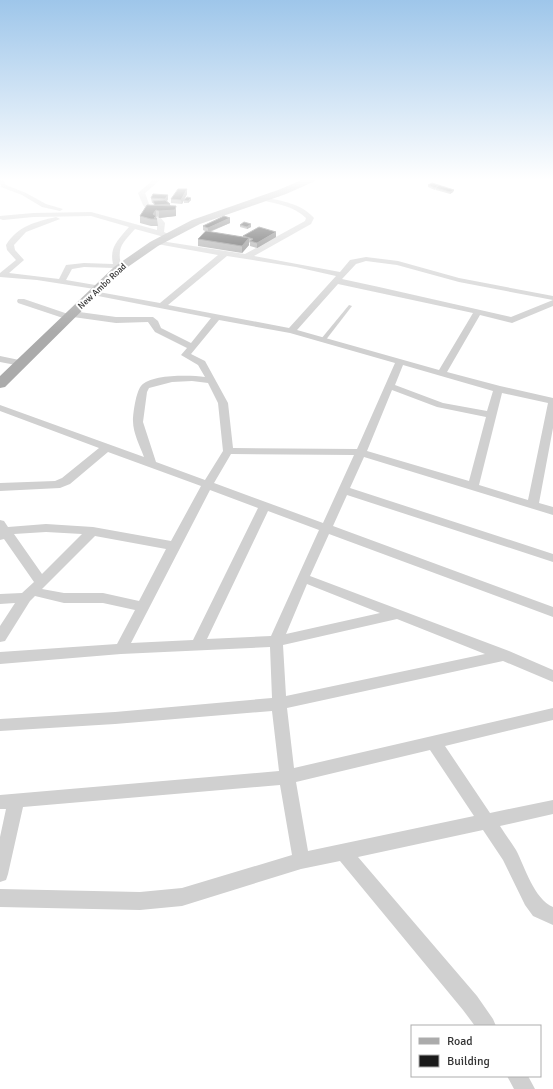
<svg xmlns="http://www.w3.org/2000/svg" width="553" height="1089" viewBox="0 0 553 1089" font-family="Signika,sans-serif">
<style>
.lines{fill:none;stroke-linecap:round;stroke-linejoin:round}
.lane{fill:#d0d0d0;fill-rule:evenodd}
.street{fill:#d0d0d0;fill-rule:evenodd}
.primary{fill:#ababab;fill-rule:evenodd}
.wall{fill:#8c8c8c}
.shaded-wall{fill:#5f5f5f}
.building{fill:#1a1a1a;stroke:#5f5f5f}
.labels{text-anchor:middle;stroke-width:4;stroke-linejoin:round;paint-order:stroke}
.far-street-label{font-size:9px;fill:#333;stroke:#fff}
</style>
<rect width="100%" height="100%" fill="#fff"/>
<g class="lines">
<polygon class="lane" points="349,305 352,306 325,341 321,341 321,339"/>
<g class="street">
<polygon points="0,180 3,180 6,185 26,193 46,204 63,209 60,211 42,207 22,195 1,187"/>
<path d="M153 180H160L145 193 149 204 165 223 164 232 172 236 168 238 135 229C122 244 116 247 122 269L121 271H115L114 268 84 267 72 269 66 280 101 286V290L37 280 0 277V273L16 260 7 250 6 245C18 226 35 222 56 217L60 219 26 232 14 245 15 250 24 260 9 273 59 279 66 265 84 263 113 264C109 247 119 239 129 227L91 216 33 217 3 220 0 219V216L33 213 91 212 157 230V223L143 205 138 193Z"/>
<path d="M263 197C281 201 301 203 314 218L311 224 254 256 340 272 350 260 366 257 398 261 459 278 553 296V300L459 282 397 265 366 261 356 264 342 279 379 287 511 317 553 300V306L512 323 480 315 447 372 500 386 553 398V428L539 503 553 507V515L364 457 350 488 553 554V562L347 495 333 526 553 607V617L329 534 310 576 509 651 553 670V682L503 661 287 708 294 768 553 708V720L445 746 490 813 553 800V814L500 826C505 834 511 842 516 850 525 867 534 899 553 907V925L533 916 525 905 503 860 483 830 358 857 477 996 493 1019 496 1026H475L463 1010 340 861 301 869 182 906 140 910 0 907V889L140 892 182 888 292 855 280 785 23 807 8 874 6 880 0 882V837L6 809H0V795L279 771 272 711 115 724 0 731V719L115 712 272 698 270 647 121 654 0 664V652L117 644 135 610 103 603H64L35 596 30 601 5 641 0 642V626L15 603 0 604V594L22 593 34 582 4 539 0 540V520L4 521 8 527 46 524 93 527 171 541 201 486 108 452 70 484 60 488 0 491V483L55 481 62 478 99 448 0 411V405L144 457C140 446 133 433 133 421 133 413 136 392 141 386 151 374 190 375 205 377L198 365 181 355 187 348 155 332 148 322 116 323 73 317 69 320 18 303 17 301 18 299H24L68 314 72 311 116 317H153L158 321 161 328 191 343 211 318 93 295 89 293 93 291 160 303 218 255 157 244 153 242 154 240 245 254 305 221 306 218C294 206 277 204 261 200L260 199ZM227 256 296 267 336 276 289 328 168 305ZM338 284 473 313 439 370 297 330ZM219 320 290 333 395 363 357 449 233 448 228 403 205 361 191 354ZM403 365 493 391 487 411 443 403 395 385ZM192 381 208 383 218 403 223 451 205 480 156 462 143 422 147 392 149 388 172 382ZM392 390 437 407 486 417 469 481 367 451ZM502 393 548 403 528 500 479 485ZM231 454 354 455 323 523 214 483ZM210 490 258 508 193 640 131 643ZM268 511 319 530 271 636 207 639ZM46 532 82 534 42 574 14 534ZM95 536 166 549 139 601 103 593H64L42 589ZM307 584 380 613 286 634ZM397 619 485 654 286 696 283 645ZM430 750 474 816 308 851 296 782Z"/>
<polygon points="0,356 24,361 26,363 21,366 0,362"/>
<polygon points="507,1076 528,1076 535,1089 514,1089"/>
</g>
<polygon class="primary" points="302,180 315,180 313,182 286,194 200,224 158,246 122,271 5,387 0,388 0,376 114,267 150,242 192,220 278,190"/>
</g>
<g class="wall">
<polygon points="428,185 454,190 453,192 450,194 436,190 436,189 435,190 428,187"/>
<polygon points="187,189 187,194 182,204 171,203 171,199"/>
<polygon points="151,198 168,199 167,201 176,212 176,216 159,218 157,216 156,219 157,219 158,226 151,226 140,223 140,216 154,205 153,203 152,203"/>
<polygon points="191,198 191,200 188,203 184,203 184,200"/>
<polygon points="230,218 230,223 210,232 243,237 243,236 276,237 257,248 250,246 250,243 249,242 249,245 242,253 198,246 198,239 205,231 203,230 203,226"/>
<polygon points="251,224 251,227 247,229 240,227 240,225"/>
</g>
<g class="shaded-wall">
<polygon points="187,189 187,194 182,204 181,200"/>
<polygon points="454,190 453,192 450,194 450,192"/>
<polygon points="168,195 168,199 166,203 165,199"/>
<polygon points="191,198 191,200 188,203 188,201"/>
<polygon points="170,204 170,208 156,210 156,219 154,219 153,214 155,205"/>
<polygon points="176,206 176,216 159,218 159,211"/>
<polygon points="230,218 230,223 208,232 208,228"/>
<polygon points="251,224 251,227 247,229 247,227"/>
<polygon points="276,232 276,237 257,248 257,243"/>
<polygon points="249,238 249,245 242,253 242,246"/>
</g>
<g class="building">
<polygon points="432,183 454,190 450,192 436,188 438,186 435,188 428,185"/>
<polygon points="178,189 187,189 181,200 171,199"/>
<polygon points="153,194 168,195 165,199 151,198"/>
<polygon points="187,197 191,198 188,201 184,200"/>
<polygon points="165,200 170,204 155,205 153,201"/>
<polygon points="147,205 176,206 175,210 159,211 156,210 153,214 156,216 154,218 157,219 151,219 140,216"/>
<polygon points="224,216 230,218 208,228 203,226"/>
<polygon points="244,222 251,224 247,227 240,225"/>
<polygon points="259,227 276,232 257,243 250,241 253,239 243,236"/>
<polygon points="206,231 249,238 242,246 198,239"/>
</g>
<linearGradient id="sky" x2="0" y2="1"><stop stop-color="#9ec6ea"/><stop offset="0.54" stop-color="#fff"/><stop offset="1" stop-color="#fff" stop-opacity="0"/></linearGradient>
<rect width="553" height="332" fill="url(#sky)"/>
<g class="labels">
<g class="far-street-label">
<text transform="translate(102 286) rotate(-43)" y="3">New Ambo Road</text>
</g>
</g>
<rect x="411" y="1025" width="130" height="52" fill="#ffffff" stroke="#adadad"/>
<rect x="419" y="1038" width="20" height="6" fill="#ababab" stroke="#adadad"/>
<text x="447" y="1045" font-size="12" fill="#333333">Road</text>
<rect x="419" y="1055" width="20" height="12" fill="#1a1a1a" stroke="#adadad"/>
<text x="447" y="1065" font-size="12" fill="#333333">Building</text>
</svg>
